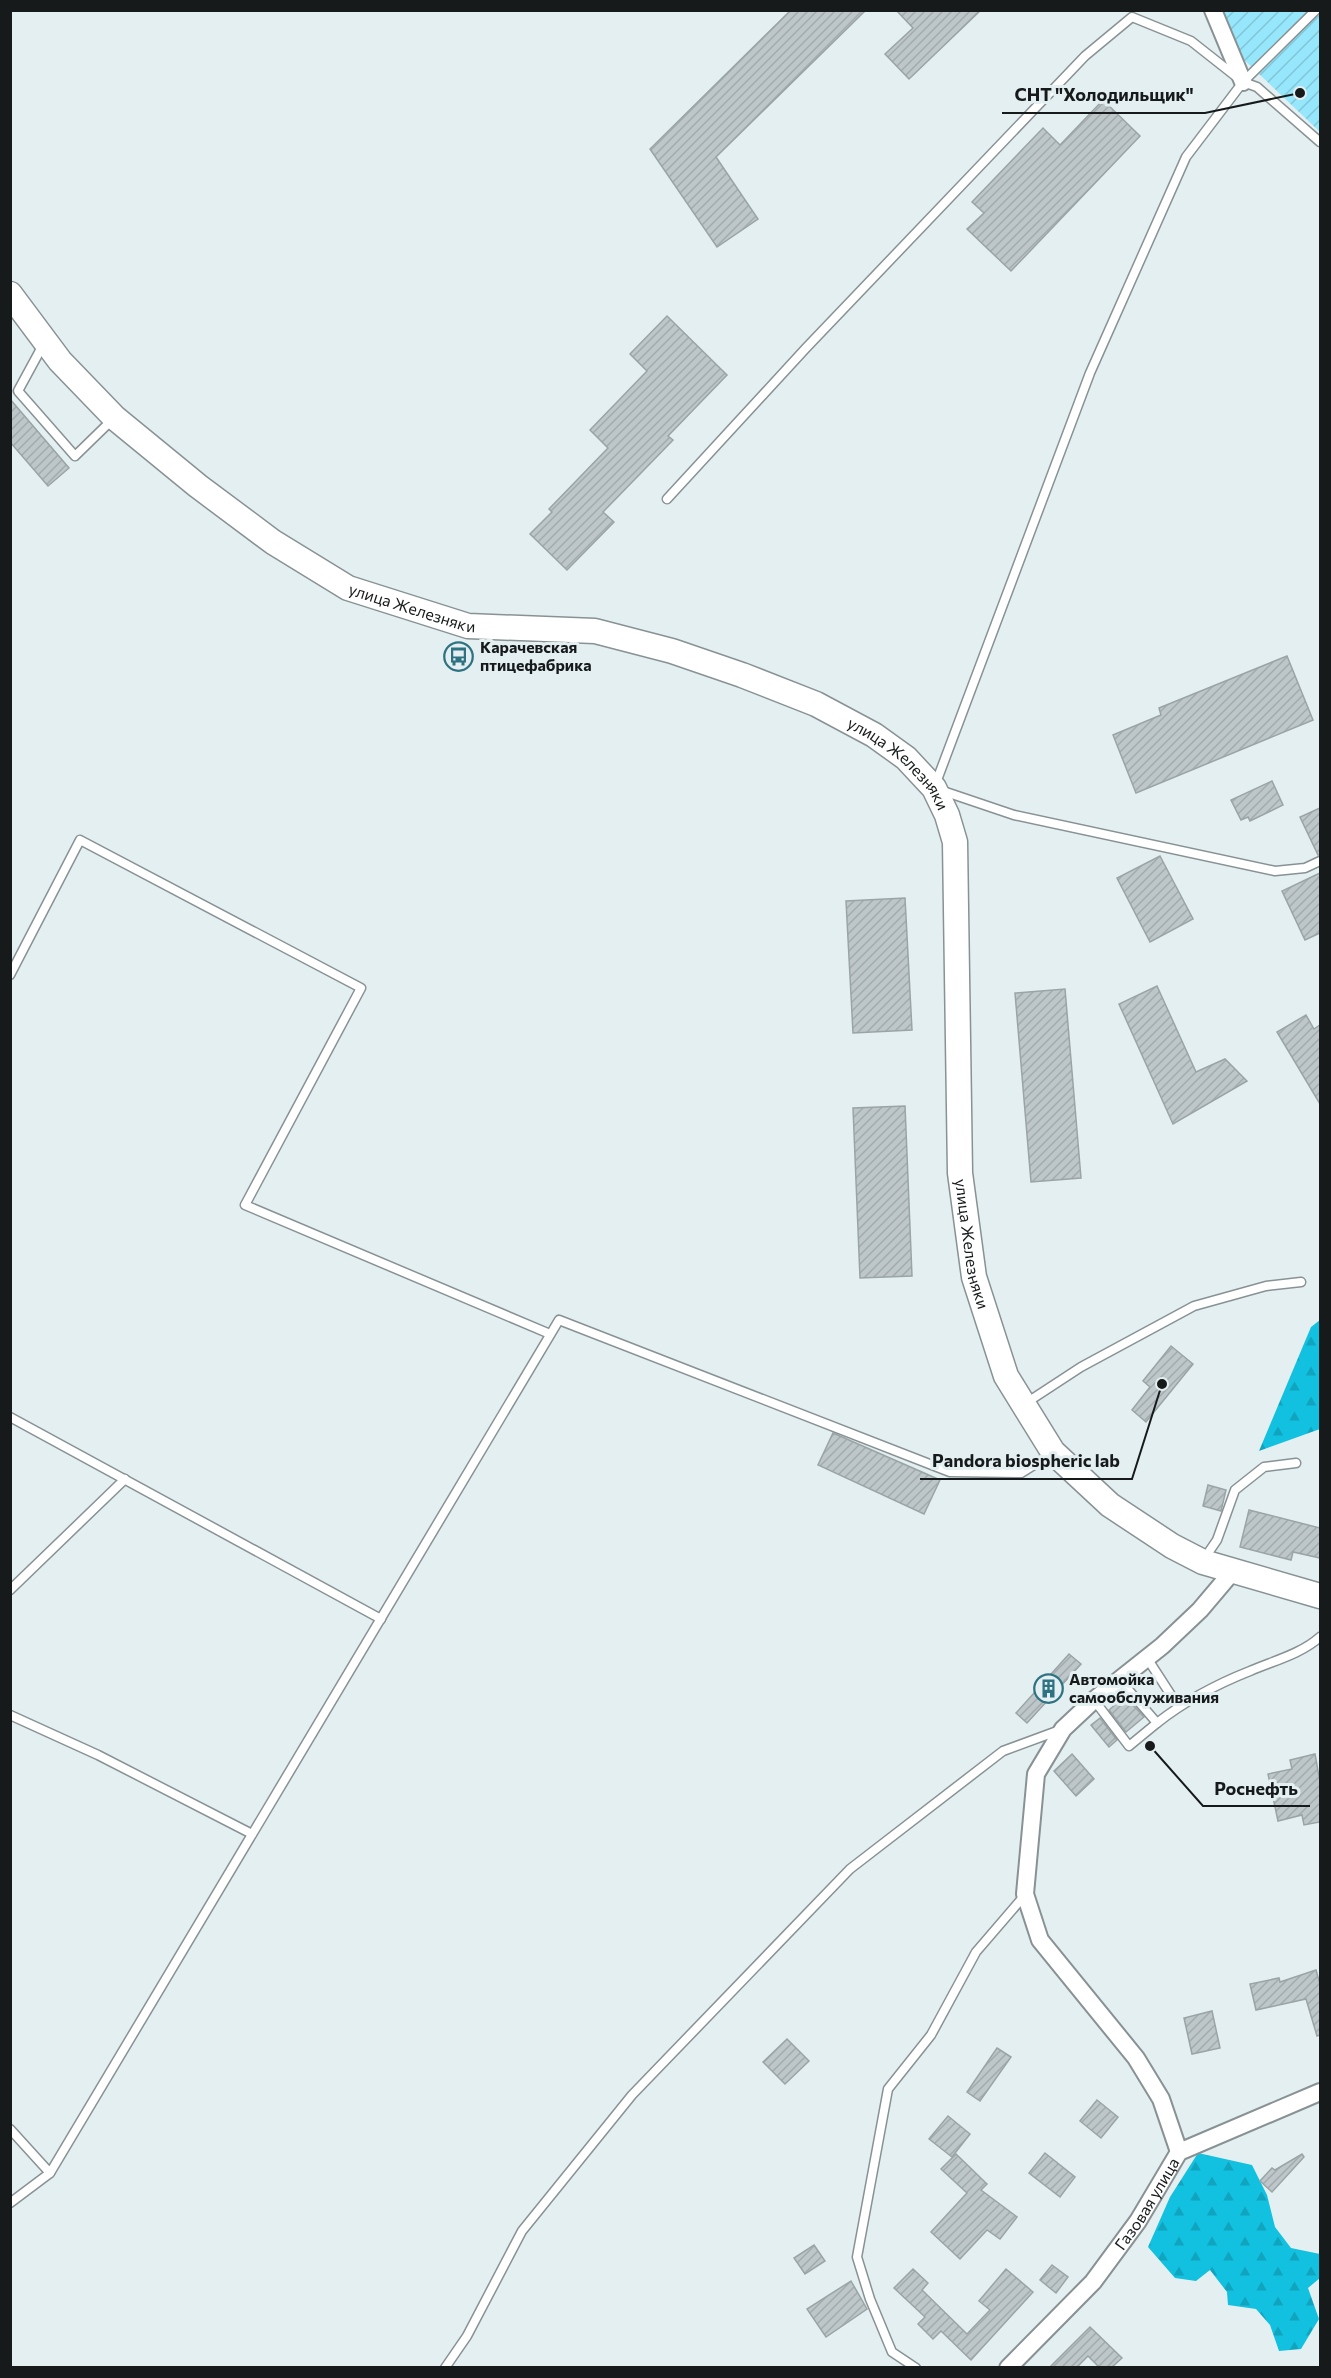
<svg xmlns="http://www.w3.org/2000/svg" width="1331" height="2378" viewBox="0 0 1331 2378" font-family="Commissioner,sans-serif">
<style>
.forest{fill:url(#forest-firs)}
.garden{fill:url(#garden-furrows)}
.building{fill:url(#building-hatch);stroke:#9aa4a6;stroke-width:1.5}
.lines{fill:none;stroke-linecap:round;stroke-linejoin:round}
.lane-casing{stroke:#889294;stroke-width:11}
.street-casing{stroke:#889294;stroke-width:20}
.secondary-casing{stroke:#889294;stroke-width:27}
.lane{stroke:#fff;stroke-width:8}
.street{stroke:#fff;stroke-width:16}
.secondary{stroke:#fff;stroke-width:24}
.labels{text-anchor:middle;stroke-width:6;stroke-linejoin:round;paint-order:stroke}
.street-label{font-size:16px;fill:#171a1b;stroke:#e4eff2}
.poi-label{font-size:16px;font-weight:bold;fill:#171a1b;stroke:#e4eff2;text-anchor:start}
.leader{fill:none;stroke:#171a1b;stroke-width:2}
.callout-dot{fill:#171a1b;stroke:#e4eff2;stroke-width:2}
.callout-label{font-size:18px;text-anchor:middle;font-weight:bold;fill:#171a1b;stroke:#e4eff2;stroke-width:6;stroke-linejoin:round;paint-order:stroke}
</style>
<defs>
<pattern id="forest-firs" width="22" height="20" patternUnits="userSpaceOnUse" patternTransform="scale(1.5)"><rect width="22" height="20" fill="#12c0df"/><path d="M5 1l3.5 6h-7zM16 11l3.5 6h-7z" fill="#10a4bf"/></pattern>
<pattern id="garden-furrows" width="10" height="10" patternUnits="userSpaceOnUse" patternTransform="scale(1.5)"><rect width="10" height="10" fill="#96e7fb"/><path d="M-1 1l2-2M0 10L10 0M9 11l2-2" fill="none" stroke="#81c6d7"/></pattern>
<pattern id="building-hatch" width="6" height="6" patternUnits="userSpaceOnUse" patternTransform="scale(1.5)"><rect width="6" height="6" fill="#bdc7ca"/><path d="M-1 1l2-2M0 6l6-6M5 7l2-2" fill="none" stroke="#a2aaad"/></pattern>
</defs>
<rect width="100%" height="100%" fill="#e4eff2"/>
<g class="forest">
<polygon points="1320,1320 1320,1429 1259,1451 1311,1327"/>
<polygon points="1198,2153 1252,2165 1267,2195 1275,2227 1291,2248 1320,2254 1320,2278 1308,2288 1319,2319 1301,2349 1279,2351 1270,2325 1256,2309 1228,2305 1227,2292 1210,2270 1196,2281 1175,2278 1148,2247 1170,2197"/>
</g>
<polygon class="garden" points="1221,11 1320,11 1320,132 1238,54"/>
<g class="building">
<polygon points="791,10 866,10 716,157 758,219 717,247 650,149"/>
<polygon points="896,10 981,10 909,79 885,54 913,28"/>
<polygon points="1103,100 1140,136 1011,271 967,229 984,213 972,202 1043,128 1060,145"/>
<polygon points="667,316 727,375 668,436 673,440 603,512 614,522 567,570 530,534 552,512 549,509 608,448 590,430 647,371 630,354"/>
<polygon points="10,399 69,468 48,486 10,442"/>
<polygon points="1287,656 1313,720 1136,793 1113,735 1161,715 1159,708"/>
<polygon points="1272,781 1283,805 1250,821 1248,817 1241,820 1231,800"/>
<polygon points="1320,808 1320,855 1318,855 1300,817"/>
<polygon points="1160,856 1193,919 1150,942 1117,878"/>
<polygon points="1320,873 1320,933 1305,940 1282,891"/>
<polygon points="905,898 912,1030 853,1033 846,901"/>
<polygon points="1157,986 1196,1072 1225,1059 1247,1081 1173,1124 1119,1004"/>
<polygon points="1065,989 1081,1178 1031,1182 1015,993"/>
<polygon points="1306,1015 1314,1029 1320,1025 1320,1104 1277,1032"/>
<polygon points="905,1106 912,1276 860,1278 853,1108"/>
<polygon points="1171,1346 1193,1364 1146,1422 1132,1410 1150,1387 1143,1381"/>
<polygon points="833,1433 940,1480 924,1514 818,1465"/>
<polygon points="1208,1485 1226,1490 1221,1511 1203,1506"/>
<polygon points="1249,1510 1320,1528 1320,1558 1293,1552 1291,1560 1240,1547"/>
<polygon points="1069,1654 1081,1664 1027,1723 1016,1713"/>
<polygon points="1125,1696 1144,1717 1126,1732 1109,1710"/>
<polygon points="1100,1718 1117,1740 1109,1747 1091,1725"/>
<polygon points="1072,1754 1094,1779 1076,1796 1054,1771"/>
<polygon points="1315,1754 1320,1782 1320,1822 1304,1825 1302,1815 1278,1821 1268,1774 1292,1769 1290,1760"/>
<polygon points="1316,1970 1320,1984 1320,2035 1317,2036 1306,1999 1256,2010 1250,1984 1279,1978 1280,1982"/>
<polygon points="1212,2011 1220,2048 1192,2054 1184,2018"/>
<polygon points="787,2039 809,2061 785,2084 763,2062"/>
<polygon points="997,2048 1011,2057 980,2101 967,2092"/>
<polygon points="1097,2100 1118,2117 1101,2138 1080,2121"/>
<polygon points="948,2116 970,2134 952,2157 929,2139"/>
<polygon points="1045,2153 1075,2177 1060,2197 1029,2173"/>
<polygon points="956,2154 987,2184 981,2190 1017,2217 1000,2239 987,2230 960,2259 931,2232 967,2193 941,2169"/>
<polygon points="1302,2154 1304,2157 1272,2192 1260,2181 1272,2168 1275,2170"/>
<polygon points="814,2245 825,2261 805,2274 794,2258"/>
<polygon points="1052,2265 1068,2277 1056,2293 1040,2280"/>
<polygon points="913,2269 928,2283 922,2290 967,2334 990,2310 979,2301 1006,2269 1033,2292 971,2360 941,2331 933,2339 918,2324 925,2317 894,2288"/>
<polygon points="851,2281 867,2309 826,2337 807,2309"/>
<polygon points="1090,2327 1122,2358 1112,2367 1099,2367 1088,2356 1077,2367 1050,2367"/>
</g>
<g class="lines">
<defs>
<g id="lane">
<polyline points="1316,10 1243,82 1186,157 1090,373 934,788 1014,815 1275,871 1305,868 1320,861"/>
<polyline points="43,345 18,391 75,456 113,419"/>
<polyline points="667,499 806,348 1085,56 1132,17 1191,41 1243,82 1257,87 1320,142"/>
<polyline points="10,975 80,840 361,988 245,1205 550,1334"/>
<polyline points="1026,1403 1081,1367 1194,1306 1266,1286 1301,1282"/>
<polyline points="10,1417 381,1619"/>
<polyline points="1204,1559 1217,1540 1235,1490 1264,1467 1296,1463"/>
<polyline points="10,1590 125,1479"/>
<polyline points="1147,1658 1178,1706"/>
<path d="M1120 1680 1157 1723C1185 1701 1217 1684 1250 1671 1273 1661 1301 1654 1320 1637"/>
<polyline points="1094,1700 1129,1746 1157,1723"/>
<polyline points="10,1715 98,1755 252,1834"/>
<polyline points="10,2129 50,2173"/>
<polyline points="10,2203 50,2173 559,1320 950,1472 1021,1473 1053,1453"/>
<polyline points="445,2368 467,2336 522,2231 632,2095 850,1869 1003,1751 1060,1730"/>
<polyline points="916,2368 892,2352 870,2299 857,2257 888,2089 931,2035 976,1952 1025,1895"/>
</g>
<g id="street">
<polyline points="1213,10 1243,82"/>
<polyline points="1179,2152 1161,2099 1136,2058 1040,1940 1025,1894 1036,1774 1063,1729 1094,1700 1162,1646 1200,1610 1233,1571"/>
<path id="s1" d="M1008 2368 1093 2282 1138 2221 1179 2152 1320 2092"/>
</g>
<g id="secondary">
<path id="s2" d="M10 294 60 361 115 418 198 486 273 542 348 588 468 626 595 631 672 651 742 675 816 704 874 735 906 758 934 788 947 815 955 842 960 1173 974 1277 1006 1376 1053 1452 1110 1505 1172 1546 1203 1562 1320 1596"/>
</g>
</defs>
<use href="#lane" class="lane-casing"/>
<use href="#street" class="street-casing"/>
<use href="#secondary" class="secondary-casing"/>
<use href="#lane" class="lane"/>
<use href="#street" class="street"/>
<use href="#secondary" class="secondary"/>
</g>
<defs>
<symbol id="bus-ring" viewBox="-11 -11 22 22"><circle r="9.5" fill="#e4eff2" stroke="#2e7382" stroke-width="1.5"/><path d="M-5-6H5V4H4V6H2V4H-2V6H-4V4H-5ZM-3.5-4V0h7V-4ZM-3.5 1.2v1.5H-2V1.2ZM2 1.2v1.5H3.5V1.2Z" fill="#2e7382"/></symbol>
<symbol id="building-ring" viewBox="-11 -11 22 22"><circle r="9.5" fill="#e4eff2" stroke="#2e7382" stroke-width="1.5"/><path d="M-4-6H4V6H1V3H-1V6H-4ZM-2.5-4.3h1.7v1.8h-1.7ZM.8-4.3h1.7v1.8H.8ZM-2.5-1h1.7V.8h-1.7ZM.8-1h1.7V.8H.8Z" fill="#2e7382"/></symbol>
</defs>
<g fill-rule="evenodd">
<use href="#bus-ring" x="442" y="640" width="33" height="33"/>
<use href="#building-ring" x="1032" y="1672" width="33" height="33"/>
</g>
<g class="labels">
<g class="street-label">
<text dy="6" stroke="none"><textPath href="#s2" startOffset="519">улица Железняки</textPath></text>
<text dy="6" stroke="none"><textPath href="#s2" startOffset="1041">улица Железняки</textPath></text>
<text dy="6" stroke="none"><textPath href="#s2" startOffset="1545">улица Железняки</textPath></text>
<text dy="6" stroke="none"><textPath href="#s1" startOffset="216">Газовая улица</textPath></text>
</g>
<g class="poi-label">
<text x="480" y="653">Карачевская<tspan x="480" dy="18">птицефабрика</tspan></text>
<text x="1069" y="1685">Автомойка<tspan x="1069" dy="18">самообслуживания</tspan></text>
</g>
</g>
<path class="leader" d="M1300 93L1205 113H1002M1162 1384L1132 1479H920M1150 1746L1203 1806H1310"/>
<g class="callout-dot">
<circle cx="1300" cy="93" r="6"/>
<circle cx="1162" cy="1384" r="6"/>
<circle cx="1150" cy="1746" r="6"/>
</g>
<g class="callout-label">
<text x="1104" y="101">СНТ "Холодильщик"</text>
<text x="1026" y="1467">Pandora biospheric lab</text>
<text x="1256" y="1795">Роснефть</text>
</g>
<rect width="1331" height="2378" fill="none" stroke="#171a1b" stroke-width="24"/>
</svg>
